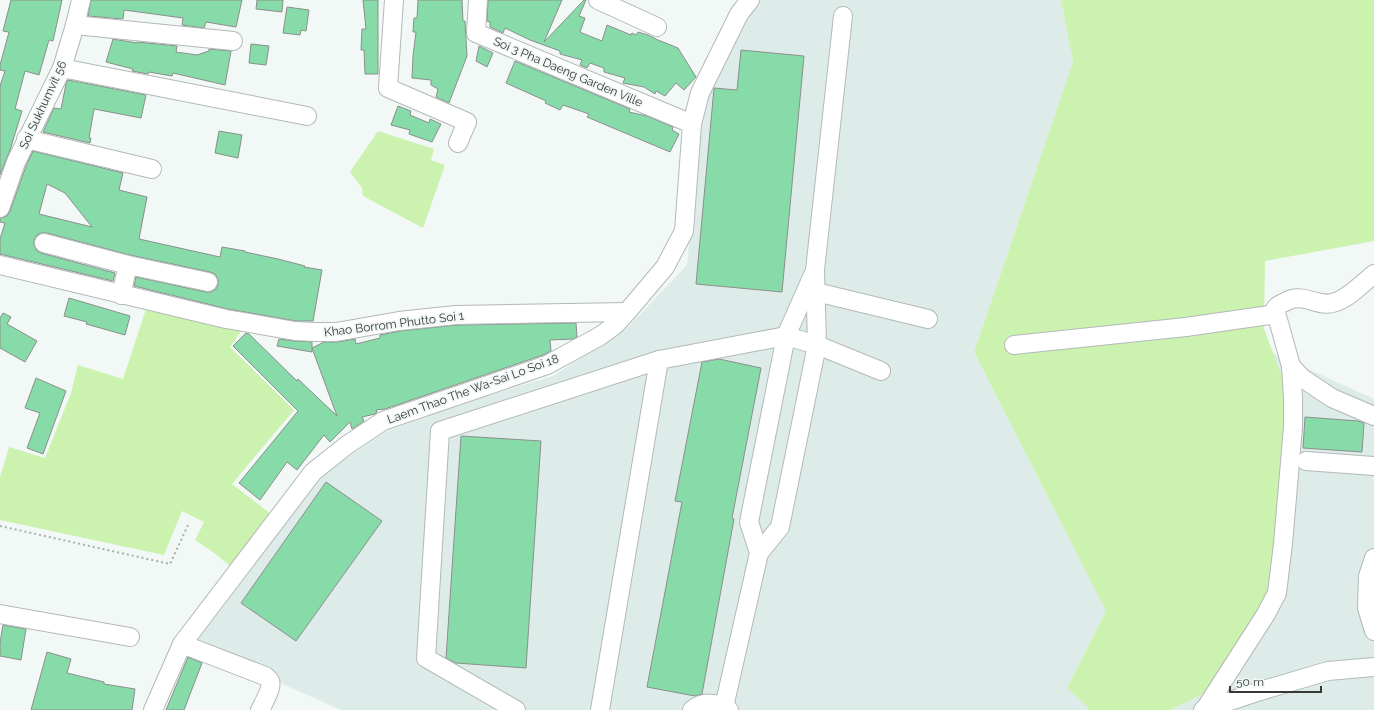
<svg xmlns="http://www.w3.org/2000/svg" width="1374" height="710" viewBox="0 0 1374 710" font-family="Raleway,sans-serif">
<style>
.built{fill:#deece9}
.green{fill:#cbf2af}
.building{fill:#87dba8;stroke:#8b8f8c;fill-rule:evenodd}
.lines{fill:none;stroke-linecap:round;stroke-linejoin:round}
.minor-casing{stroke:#b3b9b8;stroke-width:20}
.path{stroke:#a9aeac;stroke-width:2;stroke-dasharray:2 3;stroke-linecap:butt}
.minor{stroke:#fff;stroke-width:18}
.labels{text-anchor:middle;stroke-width:3.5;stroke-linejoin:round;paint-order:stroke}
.street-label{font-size:12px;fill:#363938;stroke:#f1f8f6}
</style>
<rect width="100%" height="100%" fill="#f1f8f6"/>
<g class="built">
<polygon points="761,0 1061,0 1073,62 974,352 1106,611 1067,688 1088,707 1088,710 341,710 189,642 319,477 385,432 460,404 553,376 627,328 687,265 701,125 709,97 720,70 737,39 750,8"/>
<polygon points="1273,353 1374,399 1374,710 1170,710 1216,688 1287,389"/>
</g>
<g class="green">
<polygon points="1061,0 1374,0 1374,241 1265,261 1264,329 1287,389 1272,595 1216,688 1170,710 1088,710 1088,707 1067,688 1106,611 974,352 1073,62"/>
<polygon points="378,131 434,149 431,160 445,165 423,228 363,196 362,188 350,172"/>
<polygon points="147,306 242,330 230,347 294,410 232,484 271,514 230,566 213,552 195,540 204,522 182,511 164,555 0,520 0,477 9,447 45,458 71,393 78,365 123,379"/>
</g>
<g class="building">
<polygon points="11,0 62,0 53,41 49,40 39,75 25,71 15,109 22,111 10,150 0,175 0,86 5,71 0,70 0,65 9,32 3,31"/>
<polygon points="91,0 242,0 236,27 206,22 204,28 182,25 183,18 124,10 123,19 88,16"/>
<polygon points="257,0 283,0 282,12 256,9"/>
<polygon points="363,0 378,0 378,74 365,74 364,50 361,50 362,29 366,29"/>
<polygon points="418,0 462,0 463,21 465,21 467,56 449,103 436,97 438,89 431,85 431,80 412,78 413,56 416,32 413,32 414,18 417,18"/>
<polygon points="488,0 562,0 544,42 584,0 586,0 579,16 585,18 580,32 582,33 602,41 607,25 631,35 632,33 636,35 638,32 648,35 658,40 678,48 696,77 684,90 676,83 665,96 656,91 655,94 644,87 623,83 625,78 604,72 604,68 590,63 587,68 580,65 582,60 560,54 560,51 530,40 505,28 503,33 490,27 490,22 487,21"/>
<polygon points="287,7 309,10 306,31 301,30 300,35 283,33"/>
<polygon points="113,39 137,43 137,42 177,46 176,52 197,55 209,51 209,49 231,51 225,85 173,73 172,76 149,72 148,74 132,71 133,69 106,62"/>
<polygon points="251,44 269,46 266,65 249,63"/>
<polygon points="479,46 493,53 487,67 476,61"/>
<polygon points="741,50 804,56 782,292 696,284 714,88 737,90"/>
<polygon points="515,61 630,109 629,112 647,116 673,127 672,130 679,134 670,152 587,117 589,114 563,105 560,110 545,103 546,101 506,83"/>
<polygon points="68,80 146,95 141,118 94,109 89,138 91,138 90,143 43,132 54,108 61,109 66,84"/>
<polygon points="398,106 411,111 410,115 429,123 430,119 441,124 432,142 409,134 410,130 391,125"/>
<polygon points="219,131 242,135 238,158 215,153"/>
<path d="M33 151 123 173 119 190 147 197 139 239 220 257 222 247 245 251V252L278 259 305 266 304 267 322 270 313 321H296L228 309 134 286 136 277 206 292H211L216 289 218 285V279L215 274 210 272 130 255 47 233H41L37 235 34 240V245L37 251 41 253 115 273 113 281 0 254V239L5 223 0 222V218L7 216 10 211 26 166ZM47 184 65 193 92 227 39 214Z"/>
<polygon points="69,298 130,316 125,335 86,324 87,322 64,316"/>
<polygon points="3,313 11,317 7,324 37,341 25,362 0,348 0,318"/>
<polygon points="576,323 577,337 573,339 550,340 551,351 543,355 385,409 376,410 377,412 375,414 362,417 364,421 352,429 350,422 330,442 324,435 297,470 287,462 260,500 239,483 298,411 233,346 246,333 249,334 297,381 298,379 337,416 312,348 324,342 338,342 355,339 356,344 380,338 380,335 400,331 457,325"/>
<polygon points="279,339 294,341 312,342 312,352 277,346"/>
<polygon points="719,359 761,368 732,518 734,519 702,694 695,696 647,687 682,502 675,501 702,362"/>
<polygon points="36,378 66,391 43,454 27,448 40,413 25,408"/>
<polygon points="1305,417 1358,421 1364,423 1362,452 1303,448"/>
<polygon points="461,436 541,441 526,668 456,663 446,658"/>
<polygon points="326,482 382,521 296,641 241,603"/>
<polygon points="3,625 26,629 21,660 0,656 0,643"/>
<polygon points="47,652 71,659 67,673 104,682 104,684 135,689 132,710 31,710"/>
<polygon points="188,657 202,663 184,710 166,710"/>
</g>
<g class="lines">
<defs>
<g id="minor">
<polyline points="394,0 388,88 467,122 458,143"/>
<polyline points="478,0 476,33 692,124"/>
<polyline points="598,0 657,27"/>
<polyline points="75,25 233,41"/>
<polyline points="62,68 307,116"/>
<polyline points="26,139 152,169"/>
<polyline points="0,208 16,162 62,68 75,25 81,0"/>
<polyline points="44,243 128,265 208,282"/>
<polyline points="0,265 226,319 295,331 315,332 336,332 399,321 456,315 627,312"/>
<path d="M1374 274C1363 283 1350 297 1336 302 1318 309 1304 291 1285 302 1281 304 1277 305 1275 309L1291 366 1302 378 1332 398 1374 416"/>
<polyline points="816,292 928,319"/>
<polyline points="121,295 128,265"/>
<polyline points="1014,345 1186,327 1276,314"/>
<polyline points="1306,461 1374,466"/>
<polyline points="759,553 749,522 786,336 813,275"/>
<polyline points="1374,558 1368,576 1367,608 1374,631"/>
<polyline points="0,614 130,637"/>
<path d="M182 644 265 676C266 677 269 679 270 681 273 687 263 704 260 710"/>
<polyline points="724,707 759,553 780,527 817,345 815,270 843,16"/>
<polyline points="1205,709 1266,614 1277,593 1283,544 1293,427 1293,398 1291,366"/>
<polyline points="153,710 182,644 313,472 347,445 383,421 547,365 600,336 615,325 627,312 665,267 684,231 692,124 700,93 739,14 750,0"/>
<polyline points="516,710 426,658 440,431 659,360"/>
<polyline points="600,710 659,360 786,336 817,345 881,371"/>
<path d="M692 710C703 701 717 702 729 710"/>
<polyline points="1203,710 1260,691 1328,671 1374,667"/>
</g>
</defs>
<use href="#minor" class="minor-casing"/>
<polyline class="path" points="0,526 170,564 188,525"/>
<use href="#minor" class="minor"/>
</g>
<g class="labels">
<g class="street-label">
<text transform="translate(568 72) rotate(23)" y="4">Soi 3 Pha Daeng Garden Ville</text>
<text transform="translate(43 105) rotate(-65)" y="4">Soi Sukhumvit 56</text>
<text transform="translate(394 324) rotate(-7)" y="4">Khao Borrom Phutto Soi 1</text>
<text transform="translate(473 389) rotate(-20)" y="4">Laem Thao The Wa-Sai Lo Soi 18</text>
</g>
</g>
<path d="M1230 686v6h91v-6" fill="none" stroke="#363938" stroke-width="2"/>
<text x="1236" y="686" font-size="12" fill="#363938" stroke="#f1f8f6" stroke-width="3" paint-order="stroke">50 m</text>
</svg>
